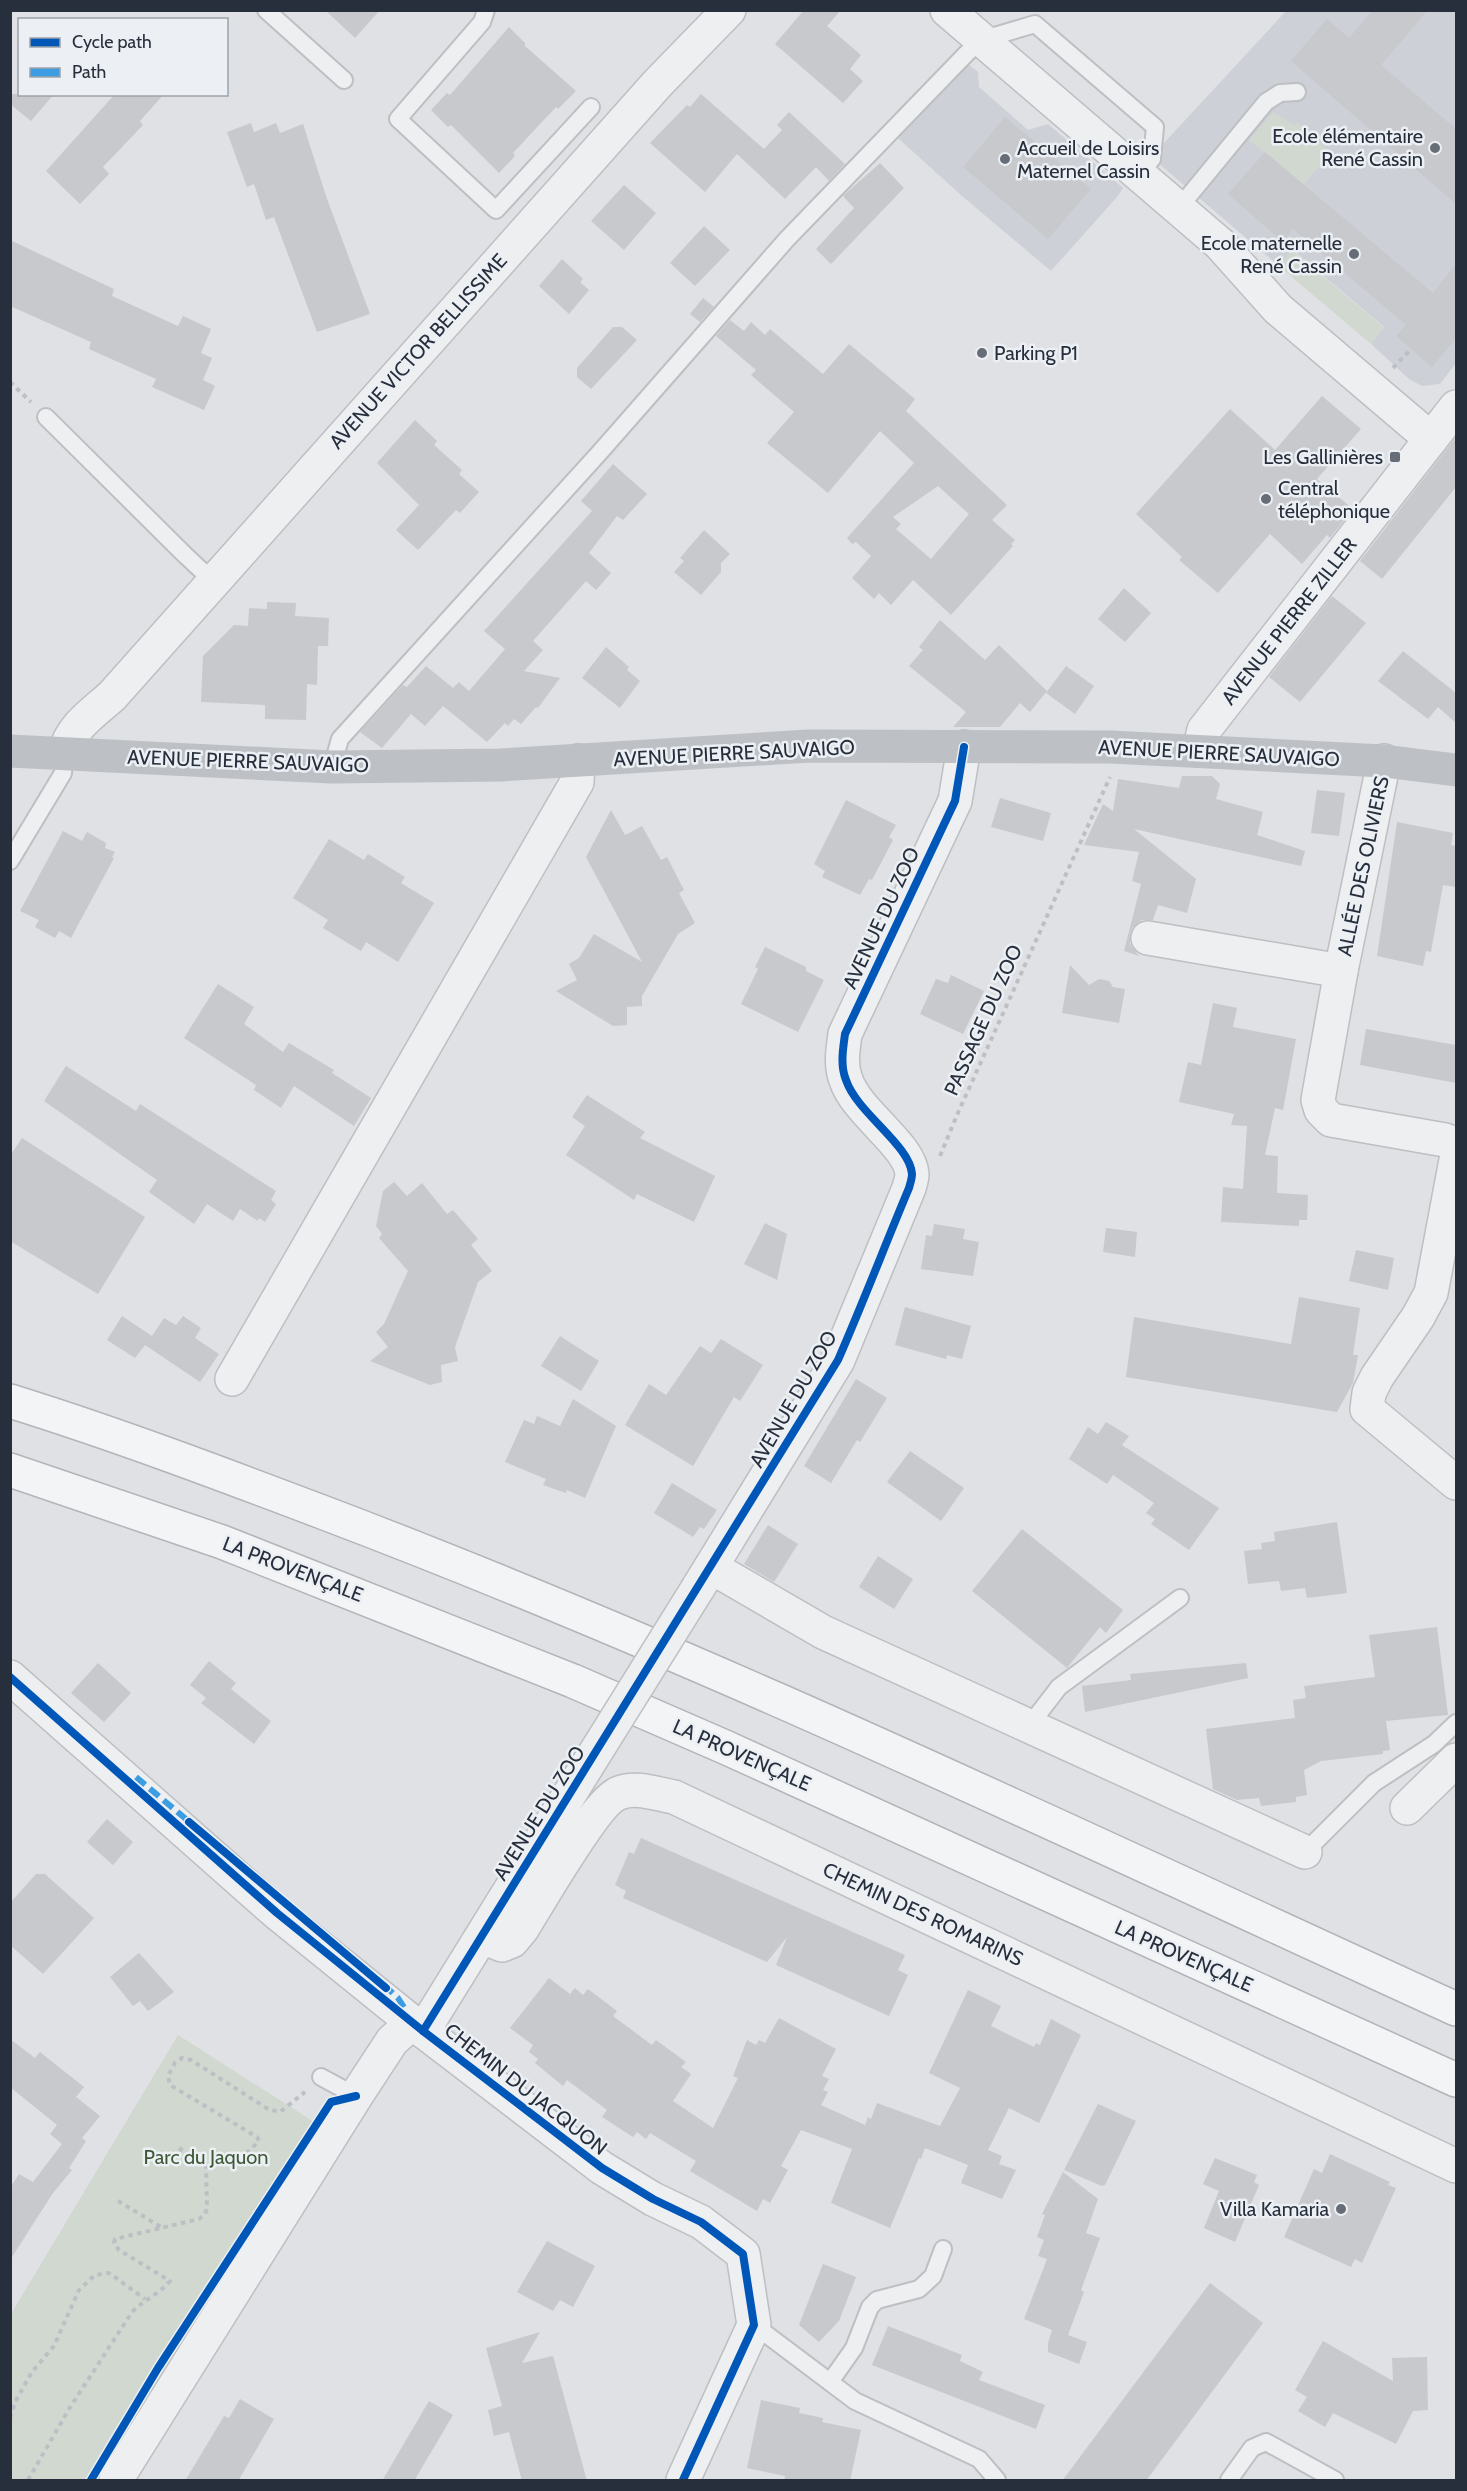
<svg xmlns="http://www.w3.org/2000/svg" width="1467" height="2491" viewBox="0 0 1467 2491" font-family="Cabin,sans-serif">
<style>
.built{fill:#cdd1d7}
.green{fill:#d0d8cf}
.building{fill:#c7c9cc;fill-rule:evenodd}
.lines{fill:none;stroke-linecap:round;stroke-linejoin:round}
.lane-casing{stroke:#bdbfc2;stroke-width:20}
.street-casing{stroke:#bdbfc2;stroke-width:36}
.highway-casing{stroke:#b2b4b9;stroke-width:36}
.path{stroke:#bebfc4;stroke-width:4;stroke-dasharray:4.5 4.5;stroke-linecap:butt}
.lane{stroke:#eeeff1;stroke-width:16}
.street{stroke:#eeeff1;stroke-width:33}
.secondary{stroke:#bdc0c4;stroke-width:33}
.highway{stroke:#f3f4f5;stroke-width:33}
.street-bridge-casing{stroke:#bdbfc2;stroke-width:36;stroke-linecap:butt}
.street-bridge{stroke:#eeeff1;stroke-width:33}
.quiet{stroke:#3d9de2;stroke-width:6;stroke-dasharray:12 6;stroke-linecap:butt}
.cycleway-casing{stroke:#ecf0f4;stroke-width:11}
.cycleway{stroke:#0057b8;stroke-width:8}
.poi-dot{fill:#676d77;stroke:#ecf0f4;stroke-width:2}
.labels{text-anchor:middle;stroke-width:5;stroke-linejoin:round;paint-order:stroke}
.poi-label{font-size:20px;fill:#272f3c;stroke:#ecf0f4;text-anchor:end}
.street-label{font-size:20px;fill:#272f3c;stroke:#ecf0f4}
.park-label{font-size:20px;fill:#3c5834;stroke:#ecf0f4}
</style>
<rect width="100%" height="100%" fill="#dfe1e4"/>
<g class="built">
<polygon points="1286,11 1456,11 1456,363 1440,384 1422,386 1409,379 1371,344 1384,327 1293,250 1279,266 1151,157"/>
<polygon points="968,64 978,72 979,87 1028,130 1048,124 1123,188 1117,197 1051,271 962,196 888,129 956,68"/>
</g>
<g class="green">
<polygon points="1273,112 1294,125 1297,122 1331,153 1303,185 1249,140"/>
<polygon points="1292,250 1384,328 1371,344 1279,266"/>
<polygon points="178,2035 325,2129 110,2480 11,2480 11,2314"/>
</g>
<g class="building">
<polygon points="325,10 380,10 355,38"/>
<polygon points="804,10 841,10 827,26 861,55 850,69 863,81 843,103 775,44"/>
<polygon points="1373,10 1428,10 1381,65 1456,129 1456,204 1291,61 1327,19 1349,38"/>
<polygon points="509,27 525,43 525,46 576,91 558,109 556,107 513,153 515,156 499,173 451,125 448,127 431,110 447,93 450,95"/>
<polygon points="10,94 54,94 31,121 10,104"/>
<polygon points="115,94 164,94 140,121 143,125 103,167 109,174 80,204 46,171"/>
<polygon points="701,94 764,149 782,130 777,125 789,112 845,164 829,181 816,167 785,199 737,154 705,192 650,143 687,105 690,107"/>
<polygon points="1005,117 1091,189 1048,239 963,167"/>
<polygon points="251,123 254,132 276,123 280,133 303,124 327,199 370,314 317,332 274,217 266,220 254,184 247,187 227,132"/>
<polygon points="1265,152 1433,293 1456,264 1456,338 1432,367 1396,336 1406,325 1293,229 1283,242 1228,194"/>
<polygon points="880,163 904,188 831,264 816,249 854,208 843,196"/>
<polygon points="624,185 656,213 624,250 591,221"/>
<polygon points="704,226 730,250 695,286 670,263"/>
<polygon points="10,240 114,289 112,296 178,326 183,316 211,329 201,353 212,358 203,380 215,386 204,410 152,387 156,379 89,349 91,342 10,306"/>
<polygon points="562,259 583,279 580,282 589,290 569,314 539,286"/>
<polygon points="703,298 714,307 700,322 690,314"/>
<path d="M730 320 744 331 751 322 765 335 770 329 823 374 849 344 915 399 906 411 1007 505 992 520 1015 540 1011 544 1013 546 951 615 913 580 891 605 879 593 874 599 852 578 871 556 856 542 852 544 847 538 914 463 880 431 828 493 767 443 794 412 751 375 756 370 716 336ZM938 486 969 514 931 559 896 529 901 524 893 517Z"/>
<polygon points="613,327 622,327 637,340 591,389 577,377 577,368"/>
<polygon points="1322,396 1361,429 1317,479 1353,509 1330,538 1327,535 1302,564 1270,534 1218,593 1179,560 1182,557 1136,514 1230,409 1275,450"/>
<polygon points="415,420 437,441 434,445 462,470 459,474 479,492 460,513 456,510 418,550 396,530 419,505 377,463"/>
<polygon points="1456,437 1456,487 1382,579 1360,561"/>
<polygon points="613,464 647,494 623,520 617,516 589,553 611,573 596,590 586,581 533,641 543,650 524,671 560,678 538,708 536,707 521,724 514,719 508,726 505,723 487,742 443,706 425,726 411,714 382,748 360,732 403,685 407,687 426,666 453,688 459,682 469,691 505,649 484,631 592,511 581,501"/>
<polygon points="704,530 730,554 721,563 721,572 701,595 674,572 684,561 680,558"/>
<polygon points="1124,588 1151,613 1125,642 1098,619"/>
<polygon points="1332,596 1366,623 1300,702 1269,677"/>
<polygon points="267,602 296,603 295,616 329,618 328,646 318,646 317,685 307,684 306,720 265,719 265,705 201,702 203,656 234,625 248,626 249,608 267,609"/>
<polygon points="940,620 985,660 999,645 1047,691 1030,712 1020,703 1000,727 953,727 966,712 909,666 923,650 919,647"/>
<polygon points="606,647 629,667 627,670 640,681 620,708 582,678"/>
<polygon points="1403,651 1456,693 1456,723 1438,707 1428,719 1378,681"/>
<polygon points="1066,666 1094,686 1075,714 1046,693"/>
<polygon points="1182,776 1212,776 1220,784 1216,799 1263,812 1257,835 1305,851 1301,866 1134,829 1196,879 1187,913 1158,905 1153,920 1142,920 1133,927 1130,934 1130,944 1139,956 1124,951 1141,884 1132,881 1139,852 1084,845 1103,804 1113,811 1118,779 1179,788"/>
<polygon points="1317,790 1345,793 1339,836 1311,833"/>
<polygon points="1000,798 1051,813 1043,841 991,827"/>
<polygon points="846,800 896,825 889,837 893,840 872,880 869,879 860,895 822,877 825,871 814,864"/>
<polygon points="611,810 625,835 642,826 661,860 667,857 684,890 679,893 695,923 678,934 642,996 642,1006 627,1007 627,1025 613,1026 556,991 577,980 569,964 579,958 594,934 642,962 586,857"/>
<polygon points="1397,822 1453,833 1451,845 1456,846 1456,887 1443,885 1431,952 1426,951 1423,966 1377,956"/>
<polygon points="63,831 82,841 87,832 106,843 105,848 115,852 112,857 114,858 71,938 59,931 55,938 35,927 39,920 20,911"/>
<polygon points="329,839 364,860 368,854 405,877 401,883 434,903 398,962 366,942 361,951 323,928 328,920 293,898"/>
<polygon points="765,947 806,967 806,971 824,980 798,1032 741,1004 758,969 755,967"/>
<polygon points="1070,965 1089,985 1099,979 1109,981 1113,987 1125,989 1119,1023 1062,1013"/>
<polygon points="951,975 984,991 963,1034 920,1014 936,979 948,983"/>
<polygon points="218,984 254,1007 244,1024 283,1052 289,1043 334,1070 332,1073 371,1098 354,1126 294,1086 281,1108 254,1090 256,1085 184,1038"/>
<polygon points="1213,1003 1237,1008 1233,1027 1296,1039 1283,1110 1275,1108 1265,1155 1278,1156 1277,1193 1308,1195 1307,1220 1299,1220 1299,1226 1221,1222 1223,1187 1243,1189 1247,1126 1231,1125 1234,1114 1179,1102 1188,1062 1201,1065"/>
<polygon points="1366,1029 1456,1045 1456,1083 1360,1065"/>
<polygon points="66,1066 136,1111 140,1104 276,1191 271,1200 276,1204 265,1222 259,1218 258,1221 240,1209 233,1221 207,1204 194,1224 149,1192 157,1180 44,1101"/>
<polygon points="587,1095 645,1132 640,1138 715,1176 694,1222 637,1194 634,1200 566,1155 585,1126 572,1117"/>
<polygon points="22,1138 145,1217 98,1294 10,1241 10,1156"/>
<polygon points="394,1182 407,1196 422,1183 447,1214 453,1210 478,1239 471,1245 492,1271 478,1282 455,1347 458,1361 441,1365 442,1382 430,1385 370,1361 388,1347 376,1332 384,1324 408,1271 379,1238 382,1234 376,1226 383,1191"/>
<polygon points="765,1223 787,1234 777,1280 744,1264"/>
<polygon points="934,1224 965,1229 963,1239 979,1242 973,1276 921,1269 926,1235 932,1236"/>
<polygon points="1106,1228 1137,1232 1135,1257 1103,1252"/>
<polygon points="1356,1250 1394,1258 1388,1290 1349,1281"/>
<polygon points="1299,1297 1360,1308 1353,1355 1358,1355 1353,1383 1337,1412 1126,1377 1134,1317 1291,1344"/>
<polygon points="905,1307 971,1326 962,1359 947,1355 946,1359 895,1345"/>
<polygon points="122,1316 152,1336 164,1318 176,1325 183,1316 201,1328 195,1338 219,1354 200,1382 145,1345 149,1340 135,1358 107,1340"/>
<polygon points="560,1336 599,1361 581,1391 541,1366"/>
<polygon points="721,1339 763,1365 740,1401 734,1397 693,1466 625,1425 649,1384 666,1395 700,1346 711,1353"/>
<polygon points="856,1379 887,1398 860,1442 857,1440 831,1483 804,1466"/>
<polygon points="573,1399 616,1426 585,1498 567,1490 566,1493 543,1485 546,1479 505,1462 524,1420 534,1424 537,1416 560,1426"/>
<polygon points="1106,1422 1129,1436 1122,1445 1219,1508 1189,1550 1151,1524 1155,1519 1146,1513 1154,1503 1113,1475 1107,1484 1069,1459 1088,1427 1098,1434"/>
<polygon points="910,1451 964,1488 941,1521 887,1482"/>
<polygon points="672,1483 717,1510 704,1529 700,1527 693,1537 654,1513"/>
<polygon points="1337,1522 1347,1593 1307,1598 1305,1588 1281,1591 1279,1581 1248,1584 1244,1551 1262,1549 1261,1543 1275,1541 1274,1532"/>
<polygon points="768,1525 798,1544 774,1582 744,1564"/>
<polygon points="1022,1529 1123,1610 1106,1633 1100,1627 1067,1668 972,1591"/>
<polygon points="878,1556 913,1579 894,1609 859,1587"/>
<polygon points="1437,1627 1448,1715 1386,1721 1390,1750 1383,1751 1383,1754 1321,1761 1304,1770 1307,1795 1296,1797 1296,1802 1261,1806 1259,1798 1237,1800 1213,1789 1206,1729 1295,1718 1293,1700 1306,1698 1304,1686 1375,1677 1369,1635"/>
<polygon points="209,1661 236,1683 231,1689 271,1721 254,1744 201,1703 206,1698 190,1685"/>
<polygon points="98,1663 131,1693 104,1722 71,1693"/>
<polygon points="1246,1663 1248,1678 1085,1712 1082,1686 1131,1680 1130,1674"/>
<polygon points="107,1819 133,1842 113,1865 87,1842"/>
<polygon points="641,1838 905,1955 898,1970 908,1975 889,2016 776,1965 787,1937 767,1962 623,1898 626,1891 615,1885 629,1852 634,1854"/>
<polygon points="36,1874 45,1874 94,1918 43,1974 10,1945 10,1903"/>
<polygon points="139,1953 174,1992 148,2011 140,2001 133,2006 110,1977"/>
<polygon points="549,1978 570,1994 575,1988 583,1995 588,1989 617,2011 613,2016 652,2045 656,2040 686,2062 681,2067 691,2074 673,2101 713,2128 738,2078 733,2076 747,2040 756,2045 759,2040 765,2043 779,2018 836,2049 822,2076 829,2079 823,2090 828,2092 821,2105 865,2125 868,2117 871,2119 877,2103 940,2126 960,2088 929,2073 968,1990 1001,2006 991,2026 1034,2047 1036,2043 1040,2045 1051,2019 1081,2035 1039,2123 1009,2108 988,2150 1002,2156 999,2164 1016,2170 1002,2199 961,2183 968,2165 925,2148 921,2159 919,2158 890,2228 831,2203 852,2149 801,2130 781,2166 788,2170 770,2203 763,2199 757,2211 690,2171 696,2161 650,2133 646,2139 637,2132 633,2137 602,2117 607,2110 567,2080 563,2086 535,2063 538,2059 529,2052 533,2045 510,2028"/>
<polygon points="10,2039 35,2058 40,2052 84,2087 76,2097 100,2116 82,2138 86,2141 69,2168 72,2170 53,2193 10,2260 10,2188 19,2174 33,2182 62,2144 50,2134 57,2125 10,2087"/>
<polygon points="1098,2104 1136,2121 1105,2185 1102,2186 1064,2170"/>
<polygon points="1330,2154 1390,2182 1388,2185 1396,2188 1362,2263 1355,2259 1351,2267 1284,2237 1314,2169 1322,2173"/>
<polygon points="1215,2158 1257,2175 1254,2182 1259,2185 1235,2242 1204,2228 1219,2191 1203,2184"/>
<polygon points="1063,2172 1098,2199 1086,2233 1100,2238 1081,2290 1084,2292 1068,2335 1087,2342 1079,2364 1048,2352 1048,2343 1052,2330 1024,2319 1047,2259 1038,2256 1044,2240 1037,2237 1045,2215 1042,2214"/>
<polygon points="547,2241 595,2266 573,2307 560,2300 553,2311 517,2292"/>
<polygon points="823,2264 856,2277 839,2321 819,2342 799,2325"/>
<polygon points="1210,2283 1263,2323 1146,2481 1062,2481"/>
<polygon points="888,2326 962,2355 960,2361 983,2372 979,2380 1045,2405 1036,2429 872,2365"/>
<polygon points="540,2332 522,2363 553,2356 587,2481 522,2481 509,2432 494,2436 488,2410 502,2406 486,2348"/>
<polygon points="1323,2341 1393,2381 1392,2358 1427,2357 1428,2410 1413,2411 1396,2444 1333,2413 1325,2427 1298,2411 1307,2397 1295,2390"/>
<polygon points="240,2399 274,2419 238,2481 185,2481 224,2416 229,2418"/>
<polygon points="761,2400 800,2408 799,2413 823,2418 822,2422 861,2430 850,2481 784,2481 785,2476 747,2468"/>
<polygon points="429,2401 453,2415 414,2481 382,2481"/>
</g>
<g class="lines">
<defs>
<g id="lane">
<polyline points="266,10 344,80"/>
<polyline points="486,10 482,22 398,119 496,210 591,107"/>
<polyline points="1178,209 1266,102 1280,93 1297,92"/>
<polyline points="46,417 185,555 215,583"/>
<polyline points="332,767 340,739 601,451 787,239 967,53 981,40 1035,24 1155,127 1152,159 1138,176"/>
<polyline points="10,861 63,773 65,752"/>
<polyline points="1029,1726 1059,1687 1180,1598"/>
<polyline points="1305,1852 1374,1783 1434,1744 1456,1723"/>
<polyline points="321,2077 356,2096"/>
<polyline points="754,2325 855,2401 979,2459 997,2480"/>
<polyline points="830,2382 854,2348 870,2307 877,2300 919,2289 933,2276 943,2249"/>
<polyline points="1229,2480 1252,2448 1266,2442 1335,2480"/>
</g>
<g id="street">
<polyline points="947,10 1220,244 1278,309 1431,439"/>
<polyline points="1199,750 1204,730 1456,407"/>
<path d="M65 752C72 726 92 714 112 696L658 83 729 10"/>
<polyline points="1384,761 1341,971 1318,1100 1321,1110 1331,1120 1445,1140 1454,1144 1456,1150"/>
<polyline points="1148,938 1341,971"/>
<polyline points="1456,1160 1431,1293 1418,1317 1377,1377 1369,1393 1367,1409 1456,1483"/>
<polyline points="232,1379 577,782 578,761"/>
<polyline points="711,1567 823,1632 1305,1852"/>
<path d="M698 1588 838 1360 909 1188C910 1184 912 1179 912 1174 910 1145 857 1113 846 1080 840 1065 843 1049 845 1034L955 801 964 747"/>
<polyline points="10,1677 277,1913 423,2031 602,2168 653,2199 701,2222 743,2254 754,2325 683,2480"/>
<polyline points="1407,1808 1456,1760"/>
<path d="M482 1937 502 1945 512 1941 522 1929C538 1904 596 1801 619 1793 636 1786 657 1794 674 1797L1456 2166"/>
<polyline points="423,2031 587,1766"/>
<polyline points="116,2480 356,2096 392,2041 413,2022"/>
</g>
<g id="highway">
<path d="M10 1401C116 1434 219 1473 322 1512 708 1658 1081 1838 1456 2009"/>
<polyline points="10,1470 222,1542 573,1681 727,1748 1456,2080"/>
</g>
</defs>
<use href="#lane" class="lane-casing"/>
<use href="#street" class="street-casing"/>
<use href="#highway" class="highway-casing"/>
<g class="path">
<polyline points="1393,368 1411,349"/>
<polyline points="10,382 31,402"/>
<polyline points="940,1156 957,1115 1110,777"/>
<polyline points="179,2148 206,2166"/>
<polyline points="118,2201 161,2227"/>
<polyline points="10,2418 15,2402 32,2372 54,2346 79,2290 95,2275 109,2273 145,2299"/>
<path d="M28 2480 69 2409 132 2312C145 2299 158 2295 170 2281L119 2250 114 2243 115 2239 199 2219 205 2214 207 2209 206 2166 248 2152 259 2141 257 2137 170 2085 168 2076 175 2063 182 2058 191 2060 268 2109 280 2112 305 2092"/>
</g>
<use href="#lane" class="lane"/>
<use href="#street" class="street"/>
<polyline class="secondary" points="10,751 332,767 501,765 809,746 1111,747 1384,761 1456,770"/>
<use href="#highway" class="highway"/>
<defs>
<polyline id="street-bridge" points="587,1766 698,1588"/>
</defs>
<use href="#street-bridge" class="street-bridge-casing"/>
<use href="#street-bridge" class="street-bridge"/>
<g class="quiet">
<polyline points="136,1777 193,1825"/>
<polyline points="384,1985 398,1998 407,2012"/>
</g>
<defs>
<g id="cycleway">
<polyline points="10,1677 277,1913 423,2031 602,2168 653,2199 701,2222 743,2254 754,2325 683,2480"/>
<polyline points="189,1822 386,1988"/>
<path d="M423 2031 838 1360C863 1303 885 1245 909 1188 910 1184 912 1179 912 1174 910 1145 857 1113 846 1080 840 1065 843 1049 845 1034L955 801 964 747"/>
<polyline points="91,2480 158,2368 331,2102 356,2096"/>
</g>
</defs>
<use href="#cycleway" class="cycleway-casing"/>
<use href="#cycleway" class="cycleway"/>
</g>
<g class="poi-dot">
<circle cx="1435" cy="148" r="6"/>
<circle cx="1005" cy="159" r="6"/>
<circle cx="1354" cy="254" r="6"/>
<circle cx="982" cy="353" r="6"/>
<rect x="1389" y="451" width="12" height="12" rx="3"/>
<circle cx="1266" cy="499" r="6"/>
<circle cx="1341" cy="2209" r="6"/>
</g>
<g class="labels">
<g class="poi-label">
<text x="1423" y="143">Ecole élémentaire<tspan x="1423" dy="23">René Cassin</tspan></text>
<text x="1017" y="155" text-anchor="start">Accueil de Loisirs<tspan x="1017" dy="23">Maternel Cassin</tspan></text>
<text x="1342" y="250">Ecole maternelle<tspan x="1342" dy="23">René Cassin</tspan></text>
<text x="994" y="360" text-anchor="start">Parking P1</text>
<text x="1383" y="464">Les Gallinières</text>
<text x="1278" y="495" text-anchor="start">Central<tspan x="1278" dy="23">téléphonique</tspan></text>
<text x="1329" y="2216">Villa Kamaria</text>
</g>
<g class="street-label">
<text transform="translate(418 351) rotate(-48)" y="7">AVENUE VICTOR BELLISSIME</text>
<text transform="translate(1289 621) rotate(-52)" y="7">AVENUE PIERRE ZILLER</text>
<text transform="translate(734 753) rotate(-3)" y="7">AVENUE PIERRE SAUVAIGO</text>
<text transform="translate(1219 753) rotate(3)" y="7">AVENUE PIERRE SAUVAIGO</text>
<text transform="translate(248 761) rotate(2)" y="7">AVENUE PIERRE SAUVAIGO</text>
<text transform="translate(1363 866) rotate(-78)" y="7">ALLÉE DES OLIVIERS</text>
<text transform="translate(881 918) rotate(-65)" y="7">AVENUE DU ZOO</text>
<text transform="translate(983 1020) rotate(-66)" y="7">PASSAGE DU ZOO</text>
<text transform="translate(793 1399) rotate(-60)" y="7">AVENUE DU ZOO</text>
<text transform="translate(293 1569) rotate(21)" y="7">LA PROVENÇALE</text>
<text transform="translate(742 1755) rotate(24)" y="7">LA PROVENÇALE</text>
<text transform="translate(539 1813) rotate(-58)" y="7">AVENUE DU ZOO</text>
<text transform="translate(923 1914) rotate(25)" y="7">CHEMIN DES ROMARINS</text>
<text transform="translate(1184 1956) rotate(24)" y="7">LA PROVENÇALE</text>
<text transform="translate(526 2089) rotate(38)" y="7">CHEMIN DU JACQUON</text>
</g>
<g class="park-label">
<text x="206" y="2164">Parc du Jaquon</text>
</g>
</g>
<rect width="1467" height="2491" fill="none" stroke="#272f3c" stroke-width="24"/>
<rect x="18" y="18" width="210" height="78" fill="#ecf0f4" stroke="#9da3aa" stroke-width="1.5"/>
<rect x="30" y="38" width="30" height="9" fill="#0057b8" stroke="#9da3aa" stroke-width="1.5"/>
<text x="72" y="48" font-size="18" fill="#272f3c">Cycle path</text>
<rect x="30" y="68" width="30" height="9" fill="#3d9de2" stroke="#9da3aa" stroke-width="1.5"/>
<text x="72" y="78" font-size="18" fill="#272f3c">Path</text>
</svg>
